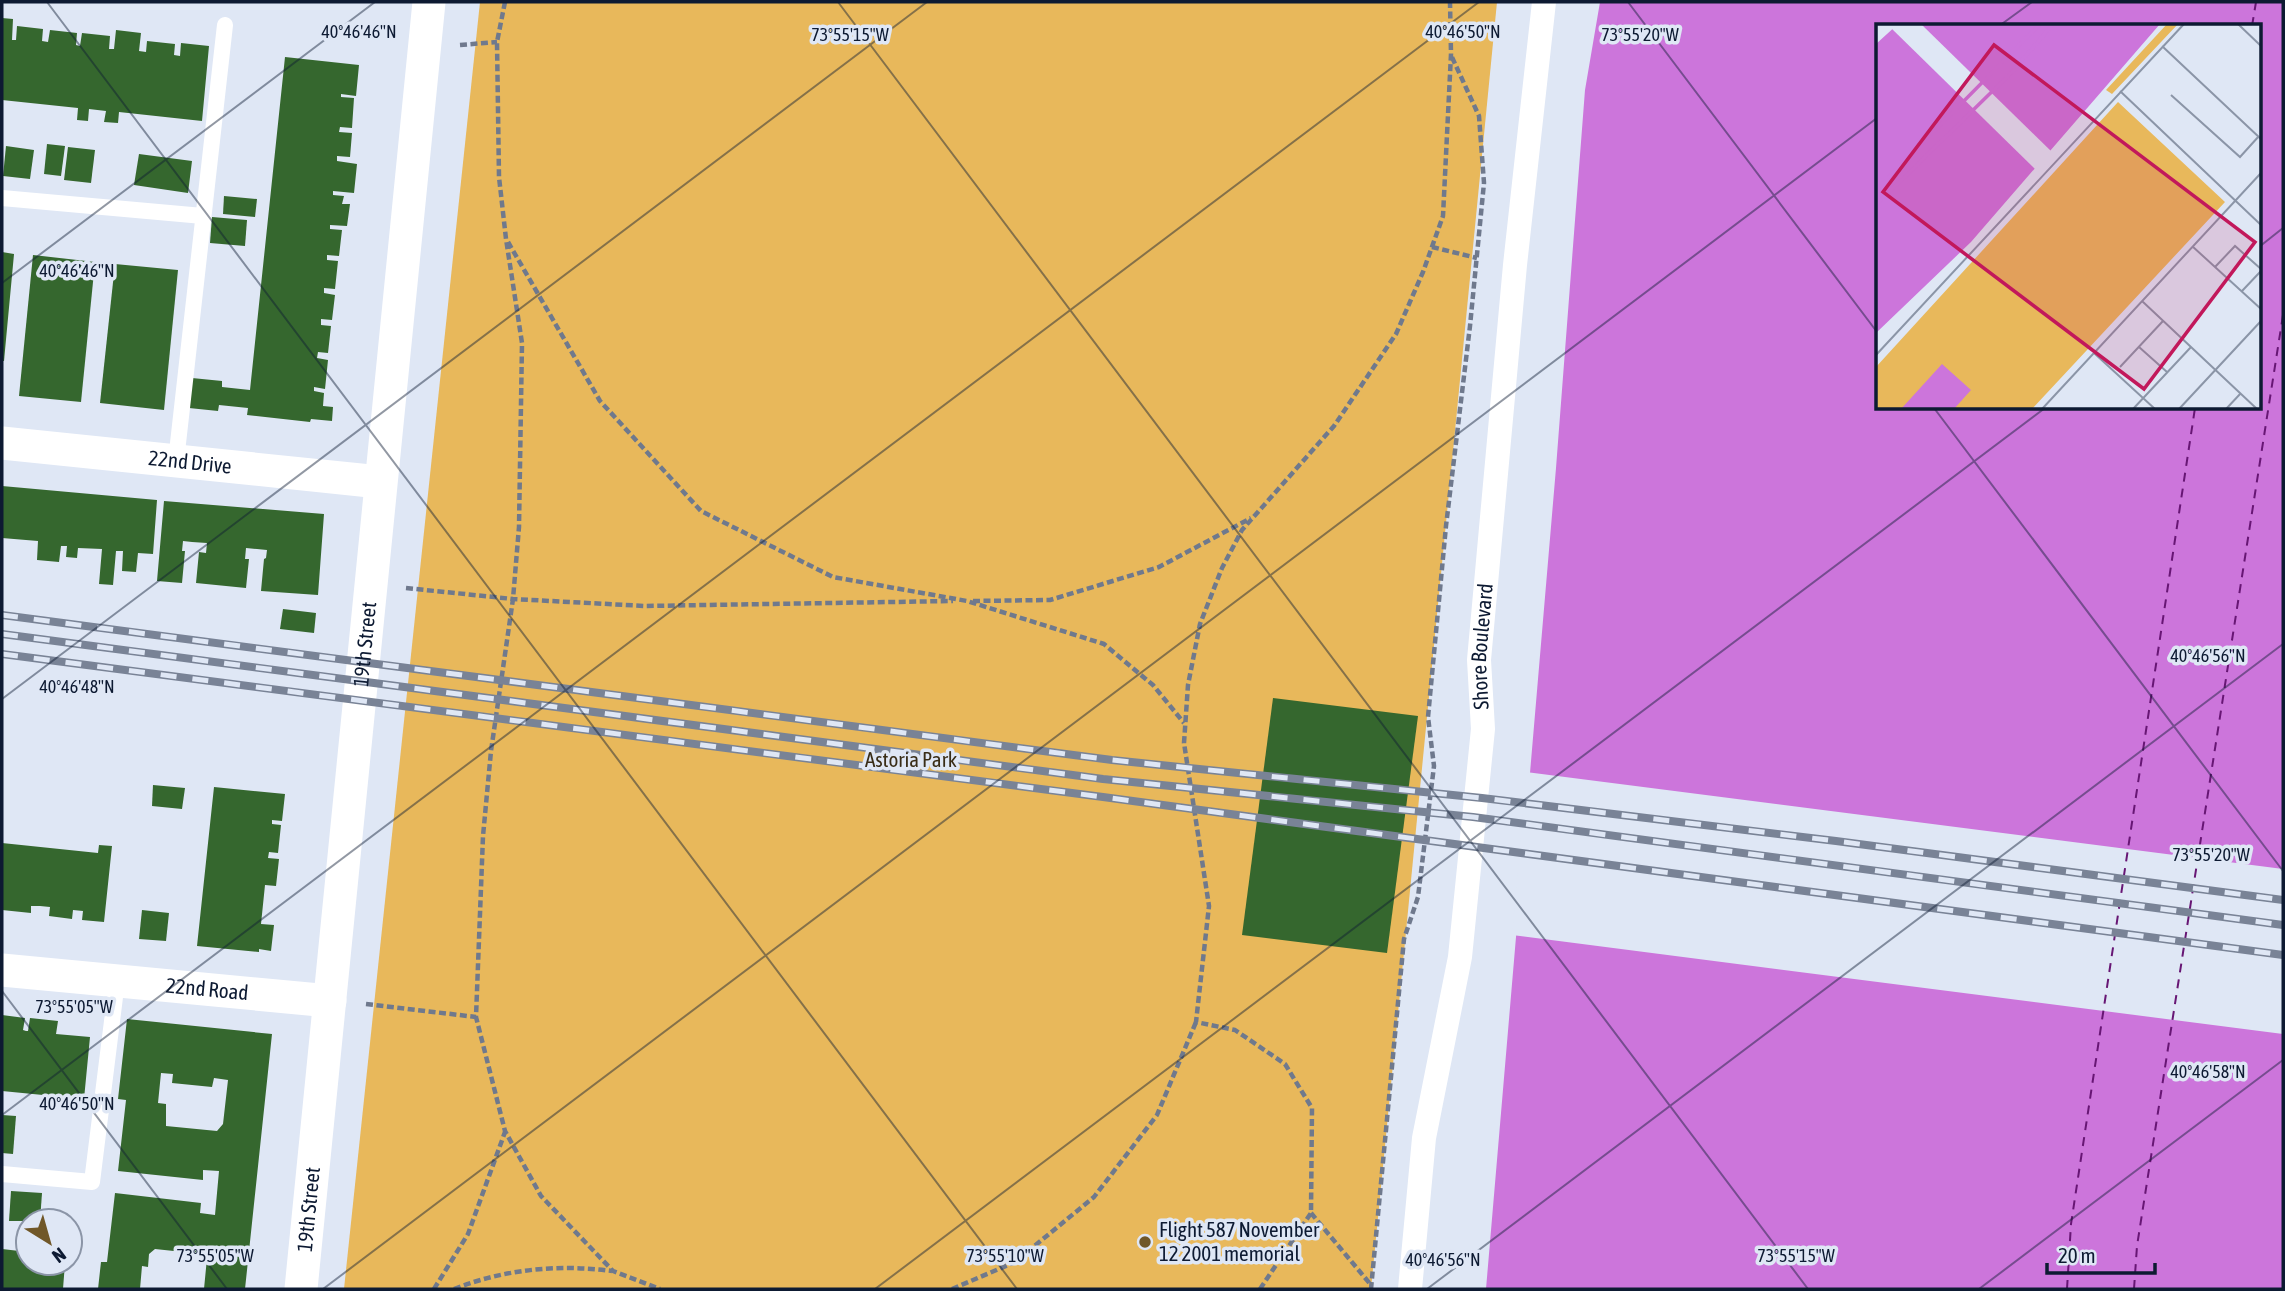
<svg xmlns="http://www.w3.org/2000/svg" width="2285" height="1291" viewBox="0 0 2285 1291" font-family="'Asap Condensed',sans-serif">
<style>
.green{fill:#e8b85b}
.water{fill:#cc75db;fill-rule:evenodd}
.pier{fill:#dfe7f5}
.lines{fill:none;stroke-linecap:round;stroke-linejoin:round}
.ferry{stroke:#671674;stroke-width:2;stroke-dasharray:9 7;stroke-linecap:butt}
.building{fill:#35672e;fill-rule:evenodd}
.path{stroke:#6f798d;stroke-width:4.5;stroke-dasharray:7 3.5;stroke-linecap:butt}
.service{stroke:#fff;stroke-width:16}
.pedestrian{stroke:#fff;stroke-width:24}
.minor{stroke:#fff;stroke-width:33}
.rail-casing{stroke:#798396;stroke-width:8}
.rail{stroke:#dfe7f5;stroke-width:5;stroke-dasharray:16;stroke-linecap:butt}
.ticks{fill:none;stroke:#0d1a32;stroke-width:2;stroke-opacity:0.45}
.poi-dot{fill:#705728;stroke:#dfe7f5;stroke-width:2.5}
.labels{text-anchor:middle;stroke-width:7;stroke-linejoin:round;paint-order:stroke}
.street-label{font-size:21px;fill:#0d1a32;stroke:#dfe7f5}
.park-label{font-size:21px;fill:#392d17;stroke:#dfe7f5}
.poi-label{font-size:21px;fill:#0d1a32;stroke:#dfe7f5;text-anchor:start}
.inset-river{fill:none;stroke:#cc75db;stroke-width:3.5}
.inset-road{fill:none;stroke:#8b95a7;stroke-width:2}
.view{fill:#c2185b;fill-opacity:0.15;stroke:#c2185b;stroke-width:3.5}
.inset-edge{fill:none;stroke:#0d1a32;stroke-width:3.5}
.ticks-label{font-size:18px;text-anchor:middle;fill:#0d1a32;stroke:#dfe7f5;stroke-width:7;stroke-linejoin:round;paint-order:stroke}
</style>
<rect width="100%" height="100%" fill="#dfe7f5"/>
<polygon class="green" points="480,2 1497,2 1371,1289 344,1289"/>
<path class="water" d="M1600 2H2283V1289H1486L1556 468 1585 90ZM1877 26H2259V408H1877Z"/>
<polygon class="pier" points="1526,772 2283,869 2283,1034 1512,935"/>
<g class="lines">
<g class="ferry">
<polyline points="2252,26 2256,2"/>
<polyline points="2067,1289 2071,1224 2195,408"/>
<polyline points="2134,1289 2137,1246 2283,315"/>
</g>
</g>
<g class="building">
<polygon points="2,18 13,19 12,40 16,40 17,26 43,29 42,41 48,42 50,30 77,33 76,45 80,46 82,33 110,36 109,49 114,49 116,30 141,33 139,51 146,52 147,41 175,44 174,55 180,56 181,43 209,46 202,121 119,112 118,123 104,122 106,111 89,109 88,121 77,120 78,108 2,100"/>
<polygon points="285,57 359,65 356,96 341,94 341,97 354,98 352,128 340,127 339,132 352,133 350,157 337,156 337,161 357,164 354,193 333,191 333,195 344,196 342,204 350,204 347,226 330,225 330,229 342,230 339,256 327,255 327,260 338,261 335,289 324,288 324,293 335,295 332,320 321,319 321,325 331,326 328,353 318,352 317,358 328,360 325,389 314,387 314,391 324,393 323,406 333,407 332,421 311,419 310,422 247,415 248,408 219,405 218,411 189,408 192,378 222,381 222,387 250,390"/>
<polygon points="47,144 65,146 61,176 44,174"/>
<polygon points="6,146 34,150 30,179 3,176"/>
<polygon points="68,147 95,150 91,183 64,180"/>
<polygon points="139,154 192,161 188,193 134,185"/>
<polygon points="224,196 257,199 255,217 223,214"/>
<polygon points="212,217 247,220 245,246 210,243"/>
<polygon points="2,252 14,254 4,361 2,361"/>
<polygon points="33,255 95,262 81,402 19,396"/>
<polygon points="115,264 178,270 164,410 100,403"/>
<polygon points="2,486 157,500 153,554 138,553 136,572 122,571 123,551 116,551 113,585 99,584 102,549 78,548 77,558 66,557 67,546 61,546 59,562 37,560 38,541 2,538"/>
<polygon points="164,501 324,514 318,595 261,591 264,559 266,558 267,550 257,549 246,548 245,559 249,559 246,588 196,583 199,552 206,553 207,543 192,542 183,541 182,551 185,551 182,583 157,581"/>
<polygon points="283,609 316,613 314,633 280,629"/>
<polygon points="1273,698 1418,716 1387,953 1242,935"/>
<polygon points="153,785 185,788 182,809 152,806"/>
<polygon points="214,787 285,794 282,821 272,820 272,824 281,825 278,853 269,852 268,858 279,859 276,886 265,885 261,924 274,925 271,951 259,949 259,952 197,946"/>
<polygon points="2,843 98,853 99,845 112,846 104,922 82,920 83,911 73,910 72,919 49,916 50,907 40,906 31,906 31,913 2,910"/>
<polygon points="142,910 169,913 166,941 139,939"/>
<polygon points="2,1015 25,1018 23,1030 26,1031 28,1031 30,1018 58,1021 56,1034 90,1037 84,1099 2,1091"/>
<path d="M127 1019 272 1034 245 1289H204L207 1258 202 1254 155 1249 149 1254 148 1267 142 1266 140 1289H98L101 1262H107L115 1193 201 1203 200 1213 215 1215 219 1171 203 1170V1180L118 1171 126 1100 118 1099ZM161 1073 173 1074 172 1083 212 1087 214 1078 228 1080 223 1124 217 1131 166 1126V1104L158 1103Z"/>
<polygon points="2,1115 16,1116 13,1154 2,1153"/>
<polygon points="11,1191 42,1193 40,1221 9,1221"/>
<polygon points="2,1249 28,1252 28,1263 65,1263 63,1289 2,1289"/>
</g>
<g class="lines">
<g class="path">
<polyline points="505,2 497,42 499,177 506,239 522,343 519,527 513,599 491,751 483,836 476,1017 505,1131 541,1196 613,1271 660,1289"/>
<polyline points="460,45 497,42"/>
<polyline points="508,242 600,401 701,511 833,577 967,601 1104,644 1153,685 1184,723"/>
<polyline points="1432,247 1477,258"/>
<polyline points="406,588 513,599 645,606 953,601"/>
<polyline points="973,601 1050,600 1159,567 1251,518"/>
<polyline points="366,1004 476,1017"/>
<polyline points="1311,1213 1371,1285"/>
<polyline points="434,1289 468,1234 505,1132"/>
<path d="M454 1289C505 1269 558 1264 612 1271"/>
<polyline points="952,1289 1015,1262 1094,1197 1157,1115 1196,1022"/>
<polyline points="1260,1289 1311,1213 1312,1108 1285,1064 1235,1030 1196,1022 1209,906 1184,743 1188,685 1200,624 1222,568 1242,530 1334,426 1396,334 1423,272 1443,216 1451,54 1450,2"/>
<polyline points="1371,1289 1404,939 1418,897 1434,766 1428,717 1446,526 1470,326 1484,183 1479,116 1451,55"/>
</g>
<g class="service">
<polyline points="2,198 203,216"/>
<polyline points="176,461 225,25"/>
<polyline points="2,1174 92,1182 117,981"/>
</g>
<path class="pedestrian" id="s1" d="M1410 1289 1424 1138 1460 957 1483 729 1479 660 1515 265 1544 2"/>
<g class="minor">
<path id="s2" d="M2 443 380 482"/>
<path id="s3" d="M2 970 330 1001"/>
<path id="s4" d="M301 1289 429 2"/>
</g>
<defs>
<g id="rail">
<polyline points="2,615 1112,760 1482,798 1836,841 2283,900"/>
<polyline points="2,634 1103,779 1473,817 2283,925"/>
<polyline points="2,654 1103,797 2283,955"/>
</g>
</defs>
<use href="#rail" class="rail-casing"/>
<use href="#rail" class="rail"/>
</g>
<path class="ticks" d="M47 2 1017 1289M838 2 1808 1289M1628 2 1877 332M1999 26 2032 2M2259 247 2283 228M2 283 375 2M1934 408 2283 871M2 699 927 2M2 991 227 1289M2 1115 1479 2M323 1289 1877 118M875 1289 2045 408M1427 1289 2283 644M1979 1289 2283 1060"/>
<circle class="poi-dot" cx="1145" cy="1242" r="7"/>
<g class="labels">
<g class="street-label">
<text dy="7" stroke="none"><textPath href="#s2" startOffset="189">22nd Drive</textPath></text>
<text dy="7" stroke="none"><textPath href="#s4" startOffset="648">19th Street</textPath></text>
<text dy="7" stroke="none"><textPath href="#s1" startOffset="648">Shore Boulevard</textPath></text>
<text dy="7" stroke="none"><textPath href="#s3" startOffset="206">22nd Road</textPath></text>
<text dy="7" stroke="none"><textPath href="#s4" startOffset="80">19th Street</textPath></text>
</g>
<g class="park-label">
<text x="911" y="767">Astoria Park</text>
</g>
<g class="poi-label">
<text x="1159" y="1237">Flight 587 November<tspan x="1159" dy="24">12 2001 memorial</tspan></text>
</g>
</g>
<g transform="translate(1876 24)">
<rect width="385" height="385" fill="#dfe7f5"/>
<path d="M291 0H302L236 70 230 66ZM242 78 349 178 156 385H0V343Z" fill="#e8b85b"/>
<path d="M22 0H284L95 218 0 309V20ZM66 340 95 366 78 385H25Z" fill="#cc75db"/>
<path d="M17 0H45L178 130 162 148 14 3Z" fill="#dfe7f5"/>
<path class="inset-river" d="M0 166 164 0M0 181 137 47 177 0"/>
<path class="inset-road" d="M362 0 385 22M286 22 385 115M244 67 385 201M295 71 364 133 383 112M316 222 385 285M339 243 359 222 385 245M366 267 385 247M266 277 381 385M263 323 291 348M218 329 279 385M0 331 308 0M244 343 287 297M166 385 385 149M257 385 315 323M303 385 385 297M350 385 365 369"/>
<path class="view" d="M118 21 379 218 268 365 7 168Z"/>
<rect width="385" height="385" class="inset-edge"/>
</g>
<g class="ticks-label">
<text x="359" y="38">40°46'46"N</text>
<text x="1463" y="38">40°46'50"N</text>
<text x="1640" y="41">73°55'20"W</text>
<text x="850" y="41">73°55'15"W</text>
<text x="77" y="277">40°46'46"N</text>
<text x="2208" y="662">40°46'56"N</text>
<text x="77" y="693">40°46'48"N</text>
<text x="2211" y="861">73°55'20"W</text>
<text x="74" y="1013">73°55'05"W</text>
<text x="2208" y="1078">40°46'58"N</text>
<text x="77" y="1110">40°46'50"N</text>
<text x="215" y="1262">73°55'05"W</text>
<text x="1005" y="1262">73°55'10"W</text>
<text x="1796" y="1262">73°55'15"W</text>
<text x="1443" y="1266">40°46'56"N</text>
</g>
<rect width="2285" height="1291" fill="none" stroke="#0d1a32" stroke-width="7"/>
<g transform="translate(49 1242) rotate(143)"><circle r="33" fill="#dfe7f5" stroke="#8b95a7" stroke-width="2"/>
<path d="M0-5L12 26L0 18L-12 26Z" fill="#705728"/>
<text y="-10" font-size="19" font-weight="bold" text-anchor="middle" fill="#0d1a32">N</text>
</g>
<path d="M2047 1263v10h108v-10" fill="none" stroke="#0d1a32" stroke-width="3.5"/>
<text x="2058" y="1263" font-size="21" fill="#0d1a32" stroke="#dfe7f5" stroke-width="5" paint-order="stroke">20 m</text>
</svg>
